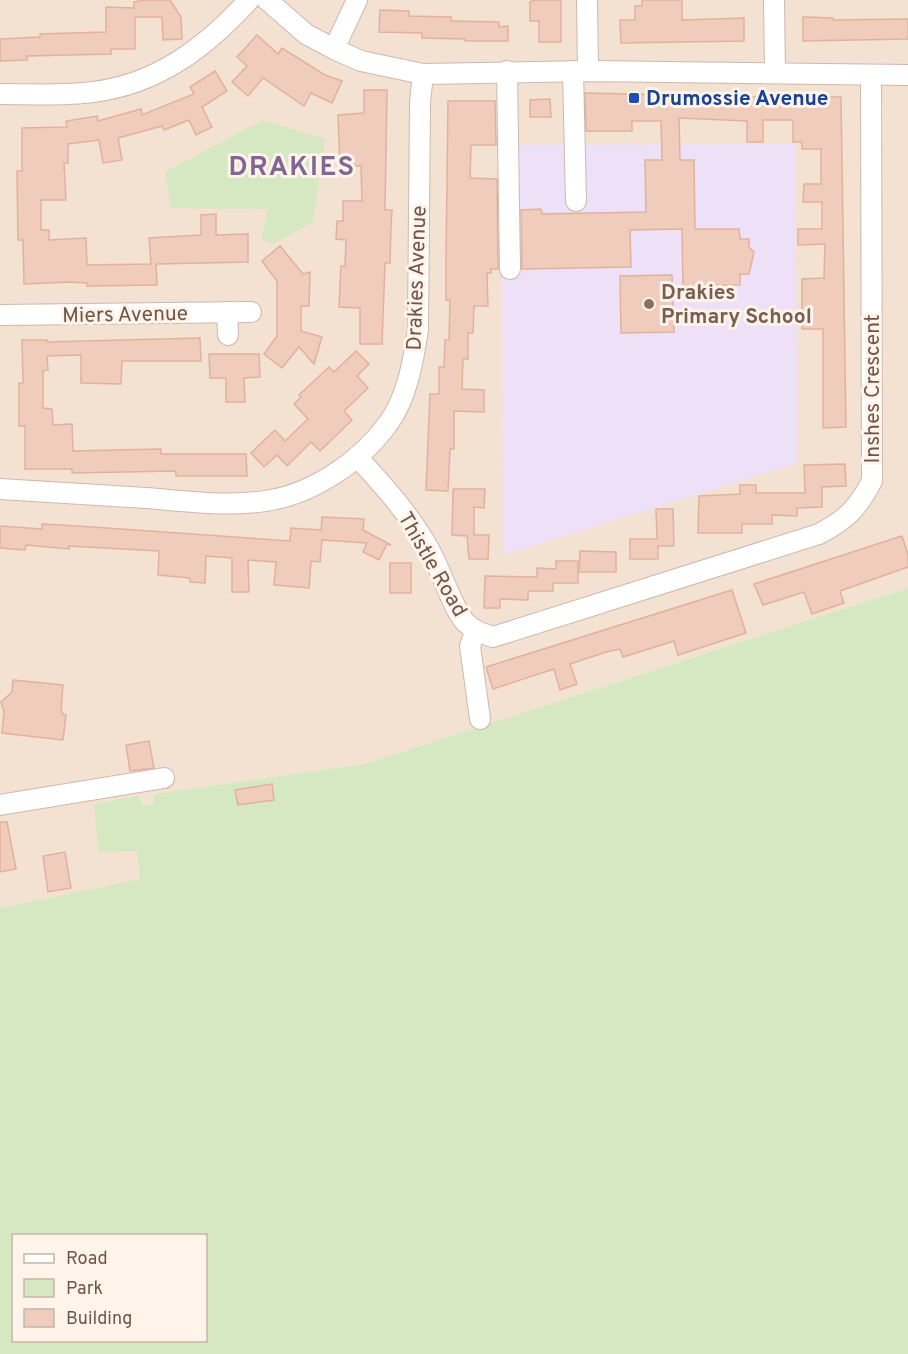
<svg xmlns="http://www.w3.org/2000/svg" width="908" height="1354" viewBox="0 0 908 1354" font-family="Overpass,sans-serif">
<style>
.residential{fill:#f3e1d2}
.education{fill:#ede0f7}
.green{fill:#d5e8c2;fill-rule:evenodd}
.building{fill:#f0ccbc;stroke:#e2b19d;stroke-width:1.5}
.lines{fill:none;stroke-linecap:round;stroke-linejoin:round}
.minor-casing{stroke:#ceb9ad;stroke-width:22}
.minor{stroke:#fff;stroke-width:20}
.transit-dot{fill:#1a4fb4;stroke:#fef4e9;stroke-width:2}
.education-dot{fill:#8d6e63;stroke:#fef4e9;stroke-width:2}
.labels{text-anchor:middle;stroke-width:6;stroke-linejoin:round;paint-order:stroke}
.transit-label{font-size:21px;font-weight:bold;fill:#164399;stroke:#fef4e9;text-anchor:start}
.street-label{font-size:21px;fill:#72554a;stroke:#fef4e9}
.education-label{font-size:21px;font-weight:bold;fill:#785e54;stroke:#fef4e9;text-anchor:start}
.district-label{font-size:27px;font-weight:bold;letter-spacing:1.5px;fill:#816696;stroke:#fef4e9}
</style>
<rect width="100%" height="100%" fill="#fbf0e3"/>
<polygon class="residential" points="0,0 908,0 908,588 364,764 154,794 154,804 94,804 98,852 137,851 140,879 0,908"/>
<polygon class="education" points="795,144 798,463 504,555 501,145"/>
<g class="green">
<polygon points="263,120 325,139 313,222 273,244 261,239 268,209 171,208 165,172"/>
<path d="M908 588V1354H0V908L140 879 137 851 98 852 94 804 139 796 142 805 154 804V794L364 764ZM14 1236H206V1340H14Z"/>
</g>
<g class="building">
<polygon points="144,0 170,0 181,17 182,39 163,40 162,17 135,17 135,49 111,49 111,54 27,56 27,60 0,61 0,39 40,37 40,34 106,32 106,7 134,8 134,2"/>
<polygon points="535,0 561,0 561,42 539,42 539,21 530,21 530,2"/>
<polygon points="642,0 682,0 682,20 744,18 744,41 621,43 620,20 635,20 635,6 642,6"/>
<polygon points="380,10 409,11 409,16 451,17 451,21 499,22 499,27 508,26 508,41 465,41 465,39 422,38 422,33 379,32"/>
<polygon points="803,17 833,18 833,20 908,19 908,39 803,41"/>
<polygon points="257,35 278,54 282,48 325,75 342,81 332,103 311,93 304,106 263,78 248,96 232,82 247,66 237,57"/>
<polygon points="215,71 227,91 202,107 212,127 196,135 189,120 164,130 162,126 118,138 122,160 103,163 99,140 68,144 68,163 64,163 66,200 41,200 41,230 49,230 49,240 86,238 87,265 151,264 149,238 201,235 201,215 216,214 216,235 248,234 248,262 156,264 157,285 87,286 87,283 70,282 24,284 23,240 18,240 17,171 22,171 22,128 67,127 66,121 97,116 98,121 141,109 142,115 194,94 190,87"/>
<polygon points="364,90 387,90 385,210 392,210 391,227 390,263 385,263 382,344 360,344 360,308 339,307 341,266 345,266 346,240 336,239 337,221 343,221 343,201 362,201 361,166 340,166 338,115 364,113"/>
<polygon points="585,93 762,97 762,93 795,93 795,97 841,97 846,427 823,428 823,329 802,329 802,279 824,278 825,244 798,245 798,229 822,229 822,202 803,202 804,184 821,184 821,149 802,149 802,142 793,142 793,120 763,120 763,142 747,142 747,121 679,118 680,160 694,160 695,229 739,229 740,239 749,239 749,247 754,252 749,274 740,274 740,285 683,286 682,229 630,230 631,267 522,269 521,210 541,209 542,214 646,212 645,160 662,160 661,121 632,121 632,131 586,131"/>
<polygon points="550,99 551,117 530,117 530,100"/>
<polygon points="448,101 495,101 496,145 471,145 470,178 497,179 498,269 491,269 491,273 487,273 488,306 474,306 473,333 468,333 468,359 463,359 462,389 484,390 484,412 454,411 454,449 450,449 448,491 426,490 430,394 439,394 439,367 444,367 445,340 449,340 450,300 446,300 446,258"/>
<polygon points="280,246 303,274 310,272 309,306 301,306 301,331 322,337 314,364 299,347 282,368 264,354 277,336 277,281 262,261"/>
<polygon points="672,275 674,332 621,333 620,276"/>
<polygon points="200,338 201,361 122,361 121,384 81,383 81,355 47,356 48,370 43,371 43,408 52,409 53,425 72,424 73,451 161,449 161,454 246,454 247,476 176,476 176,471 72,473 72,469 25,469 25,426 19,426 19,383 23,383 22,340 47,340 47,342"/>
<polygon points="356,351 369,364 357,376 368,388 344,411 352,420 320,451 311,442 287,466 277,455 264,467 251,453 275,430 285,441 308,419 294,404 301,397 299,395 329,367 334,372"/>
<polygon points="209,354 259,354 260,377 244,378 245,402 226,402 226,378 210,378"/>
<polygon points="845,464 846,486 822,487 822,507 797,508 797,516 772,515 772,524 742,524 742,533 698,533 699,496 740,494 740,485 756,485 756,493 805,493 804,465"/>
<polygon points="453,489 485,489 484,508 474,507 474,535 489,535 488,559 469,559 467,536 452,535"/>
<polygon points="656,509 673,509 674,546 658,546 658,559 630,559 630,539 657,539"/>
<polygon points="322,517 364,519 363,530 391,545 387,544 379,560 363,552 367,543 322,540 320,562 311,561 309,588 274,585 276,562 248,560 249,592 232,592 232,558 206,556 205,583 190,582 190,578 158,575 159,551 69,546 69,549 26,545 25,550 0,548 0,526 42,529 42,524 78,526 290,541 291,528 321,530"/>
<polygon points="902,536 908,555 908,567 840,591 844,603 812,614 804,592 763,605 754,584"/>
<polygon points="580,551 616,552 616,572 579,572"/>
<polygon points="556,561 578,561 578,583 553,583 553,591 528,591 528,600 500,599 500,608 484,608 485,576 537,577 537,568 556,569"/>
<rect x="390" y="563" width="21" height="30"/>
<polygon points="732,590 746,633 678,655 674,641 623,657 620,649 606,652 570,664 577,684 560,690 554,669 493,689 486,667"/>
<polygon points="13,680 63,685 61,709 63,715 66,715 63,740 2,733 4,712 1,702 12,692"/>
<polygon points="149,741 154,768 130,771 126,745"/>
<polygon points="272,784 274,800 238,805 235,790"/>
<polygon points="0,822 7,822 16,869 0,872"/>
<polygon points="65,852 71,888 48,892 43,856"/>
</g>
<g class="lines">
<defs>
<g id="minor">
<polyline points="267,0 306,34 334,49 361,61 423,74 588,71 908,75"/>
<polyline points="587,0 588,71"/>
<polyline points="774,0 775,72"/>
<polyline points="334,49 357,0"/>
<polyline points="507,71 510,269"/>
<polyline points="573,71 576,201"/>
<path d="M0 94C31 94 63 96 93 92 158 84 206 47 249 0"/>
<polyline points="227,312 228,335"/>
<polyline points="0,315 251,312"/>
<path d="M357 457C384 486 411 516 430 551 441 570 452 607 465 622 474 631 481 633 493 637L819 534C847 519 857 509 872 481L871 76"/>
<path d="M0 489C49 492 97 495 146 498 185 501 226 507 265 501 311 495 360 462 387 425 407 399 413 362 418 330L420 102 423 74"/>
<polyline points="475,632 470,646 480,719"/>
<polyline points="0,805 164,778"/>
</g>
</defs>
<use href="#minor" class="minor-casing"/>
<use href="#minor" class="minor"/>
</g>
<rect class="transit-dot" x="628" y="92" width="12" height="12" rx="3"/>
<circle class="education-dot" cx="649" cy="304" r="6"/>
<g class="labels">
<g class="transit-label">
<text x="646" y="105">Drumossie Avenue</text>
</g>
<g class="street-label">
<text transform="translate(416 278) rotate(-88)" y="7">Drakies Avenue</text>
<text transform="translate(125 314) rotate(-1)" y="7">Miers Avenue</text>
<text transform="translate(872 389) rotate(-90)" y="7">Inshes Crescent</text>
<text transform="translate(433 564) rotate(60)" y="7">Thistle Road</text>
</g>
<g class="education-label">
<text x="661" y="299">Drakies<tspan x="661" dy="24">Primary School</tspan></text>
</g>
<g class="district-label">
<text x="292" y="175">DRAKIES</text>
</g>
</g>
<rect x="12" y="1234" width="195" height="108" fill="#fef4e9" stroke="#c6b4a9" stroke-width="1.5"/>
<rect x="24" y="1254" width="30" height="9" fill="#ffffff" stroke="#c6b4a9" stroke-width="1.5"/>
<text x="66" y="1264" font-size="18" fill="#72554a">Road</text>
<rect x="24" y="1279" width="30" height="18" fill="#d5e8c2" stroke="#c6b4a9" stroke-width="1.5"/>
<text x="66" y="1294" font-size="18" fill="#72554a">Park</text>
<rect x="24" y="1309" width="30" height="18" fill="#f0ccbc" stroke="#c6b4a9" stroke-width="1.5"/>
<text x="66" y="1324" font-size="18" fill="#72554a">Building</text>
</svg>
